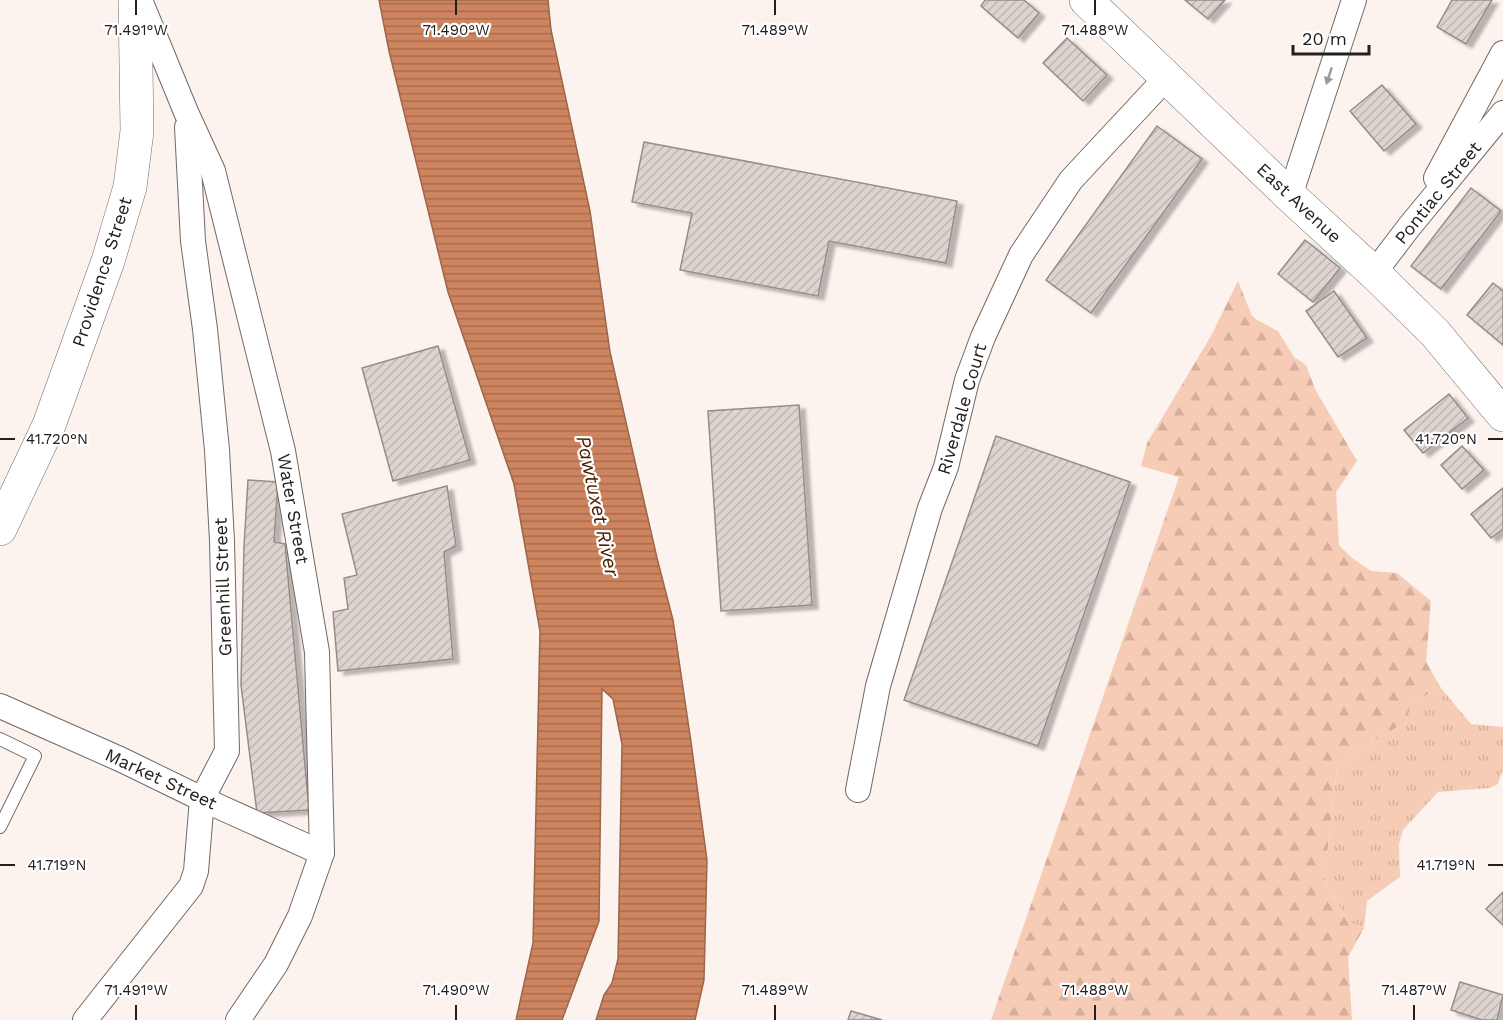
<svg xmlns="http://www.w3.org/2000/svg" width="1503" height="1020" viewBox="0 0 1503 1020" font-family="'Work Sans',sans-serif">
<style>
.grass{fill:url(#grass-tufts)}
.forest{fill:url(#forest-firs)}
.water{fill:url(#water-rules);stroke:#9b674c;stroke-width:1.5}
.building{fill:url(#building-hatch);stroke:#968d89;stroke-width:1.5;filter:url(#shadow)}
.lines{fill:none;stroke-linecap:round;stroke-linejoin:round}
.lane-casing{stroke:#716965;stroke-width:14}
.street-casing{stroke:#716965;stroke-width:26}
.secondary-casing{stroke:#716965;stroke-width:34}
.lane{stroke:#fff;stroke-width:12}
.street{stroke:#fff;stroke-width:24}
.secondary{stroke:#fff;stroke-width:33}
.oneway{fill:#9c9b9a}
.ticks{fill:none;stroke:#23201e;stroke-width:2}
.labels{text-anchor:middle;stroke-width:4.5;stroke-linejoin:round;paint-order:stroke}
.street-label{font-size:18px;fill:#23201e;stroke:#fff}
.water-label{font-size:20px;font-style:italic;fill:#4c1e00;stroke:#fff}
.ticks-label{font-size:15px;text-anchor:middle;fill:#23201e;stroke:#fff;stroke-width:4.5;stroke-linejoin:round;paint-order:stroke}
</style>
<defs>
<pattern id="grass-tufts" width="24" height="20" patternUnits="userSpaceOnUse" patternTransform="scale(1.5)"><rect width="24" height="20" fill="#f7ccb6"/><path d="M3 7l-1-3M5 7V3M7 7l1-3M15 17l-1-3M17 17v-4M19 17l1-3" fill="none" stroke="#d3af9c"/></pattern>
<pattern id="forest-firs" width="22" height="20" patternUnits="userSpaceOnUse" patternTransform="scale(1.5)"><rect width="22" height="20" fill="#f7ccb6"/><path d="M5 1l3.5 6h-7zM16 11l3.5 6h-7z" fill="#d3af9c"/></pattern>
<pattern id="water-rules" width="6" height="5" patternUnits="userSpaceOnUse" patternTransform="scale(1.5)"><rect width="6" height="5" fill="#ce855f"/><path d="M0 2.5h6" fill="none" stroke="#a76c4e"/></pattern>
<pattern id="building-hatch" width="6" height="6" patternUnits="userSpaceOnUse" patternTransform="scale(1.5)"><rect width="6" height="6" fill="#ddd4d0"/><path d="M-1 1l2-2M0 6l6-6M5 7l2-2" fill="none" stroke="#bdb6b2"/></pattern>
<filter id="shadow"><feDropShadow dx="6" dy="4" stdDeviation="1.5" flood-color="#0004"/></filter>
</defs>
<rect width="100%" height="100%" fill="#fcf3ef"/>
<polygon class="grass" points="1441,688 1471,724 1503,727 1503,769 1498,784 1490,788 1438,792 1403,830 1399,844 1400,877 1367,901 1364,928 1349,923 1324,881 1337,769 1375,740 1406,722 1412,702"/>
<polygon class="forest" points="1238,281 1252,316 1257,320 1278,331 1294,357 1306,365 1315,389 1357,461 1336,492 1339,545 1352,558 1371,571 1397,573 1431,601 1426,662 1441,688 1412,702 1406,722 1375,740 1337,769 1324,881 1349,923 1364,928 1348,957 1352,1020 991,1020 1179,477 1141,466 1147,443 1211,336"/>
<polygon class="water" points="379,0 548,0 551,30 590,211 610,352 657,558 673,620 691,742 707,860 704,980 695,1020 596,1020 604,995 612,983 618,959 622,744 613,699 602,689 599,921 562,1020 516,1020 533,943 540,631 514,484 448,292 389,51"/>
<g class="building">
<polygon points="985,0 1024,0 1039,13 1018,38 981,6"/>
<polygon points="1185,0 1225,0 1208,19"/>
<polygon points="1452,0 1492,0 1466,44 1437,27"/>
<polygon points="1067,38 1107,75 1083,101 1043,63"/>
<polygon points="1382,85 1416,124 1384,151 1350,111"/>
<polygon points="1157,126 1202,159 1091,313 1046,280"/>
<polygon points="644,142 957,201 946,263 829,241 818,296 680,270 692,213 632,202"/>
<polygon points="1471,188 1501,211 1441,289 1411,266"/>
<polygon points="1305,240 1340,268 1313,302 1278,274"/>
<polygon points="1493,283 1503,291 1503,345 1467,315"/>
<polygon points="1334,291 1367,338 1338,357 1306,311"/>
<polygon points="438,346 470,460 393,481 362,368"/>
<polygon points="1449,394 1468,418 1423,453 1404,430"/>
<polygon points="799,405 812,605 721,611 708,411"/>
<polygon points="996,436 1130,482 1038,746 904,700"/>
<polygon points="1462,446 1484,470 1462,489 1441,465"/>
<polygon points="248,480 278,482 274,542 285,544 309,810 257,813 241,685 244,546"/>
<polygon points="447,486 456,546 444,552 453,659 338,671 333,612 348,609 344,578 357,575 342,514"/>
<polygon points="1503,488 1503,529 1491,538 1471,514"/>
<polygon points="1503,892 1503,925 1486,909"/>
<polygon points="1460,982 1503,995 1497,1020 1482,1020 1451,1010"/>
<polygon points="851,1011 882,1020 848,1020"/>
</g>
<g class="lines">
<defs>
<polyline id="lane" points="0,739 35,756 0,827"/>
<g id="street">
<polyline points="140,0 186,112 213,171 283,451 317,652 322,853 300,916 276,964 238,1020"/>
<polyline points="1436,178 1503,53"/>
<polyline points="1290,196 1354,0"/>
<polyline points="1374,273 1409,227 1503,113"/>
<polyline points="0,706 122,760 202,799 322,853"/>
<polyline points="858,790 878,686 930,508 946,467 967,380 983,337 1021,255 1071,180 1166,78"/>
<polyline points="85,1020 191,886 196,871 202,799 227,751 222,541 217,450 205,329 193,241 187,127"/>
</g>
<g id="secondary">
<polyline points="1086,0 1290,196 1374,273 1435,333 1503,415"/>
<polyline points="0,529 49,425 108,261 130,187 137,131 135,0"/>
</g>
</defs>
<use href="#lane" class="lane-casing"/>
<use href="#street" class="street-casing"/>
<use href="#secondary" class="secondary-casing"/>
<use href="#lane" class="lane"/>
<use href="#street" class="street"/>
<use href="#secondary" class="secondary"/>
</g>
<defs><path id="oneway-solid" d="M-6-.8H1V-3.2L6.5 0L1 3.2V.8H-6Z" transform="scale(1.5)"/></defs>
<use class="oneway" href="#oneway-solid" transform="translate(1329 76) rotate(108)"/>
<path class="ticks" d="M136 0V15M456 0V15M775 0V15M1095 0V15M0 439H15M1488 439H1503M0 865H15M1488 865H1503M136 1005V1020M456 1005V1020M775 1005V1020M1095 1005V1020M1414 1005V1020"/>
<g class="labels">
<g class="street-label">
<text transform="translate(1438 193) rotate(-51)" y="6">Pontiac Street</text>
<text transform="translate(1299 203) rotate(43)" y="6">East Avenue</text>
<text transform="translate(102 272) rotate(-72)" y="6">Providence Street</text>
<text transform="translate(962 409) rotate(-74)" y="6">Riverdale Court</text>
<text transform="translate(293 509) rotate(80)" y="6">Water Street</text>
<text transform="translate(223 587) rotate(-92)" y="6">Greenhill Street</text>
<text transform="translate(161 779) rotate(25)" y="6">Market Street</text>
</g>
<g class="water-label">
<text transform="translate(598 506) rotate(78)" y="7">Pawtuxet River</text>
</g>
</g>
<g class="ticks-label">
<text x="136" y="35">71.491°W</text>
<text x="456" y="35">71.490°W</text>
<text x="775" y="35">71.489°W</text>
<text x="1095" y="35">71.488°W</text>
<text x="57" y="444">41.720°N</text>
<text x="1446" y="444">41.720°N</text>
<text x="57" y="870">41.719°N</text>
<text x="1446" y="870">41.719°N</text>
<text x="136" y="995">71.491°W</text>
<text x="456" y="995">71.490°W</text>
<text x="775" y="995">71.489°W</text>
<text x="1095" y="995">71.488°W</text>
<text x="1414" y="995">71.487°W</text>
</g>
<path d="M1293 45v9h76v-9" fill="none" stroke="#23201e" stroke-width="3"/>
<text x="1302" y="45" font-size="18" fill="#23201e" stroke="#ffffff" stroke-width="4.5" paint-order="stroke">20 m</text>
</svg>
